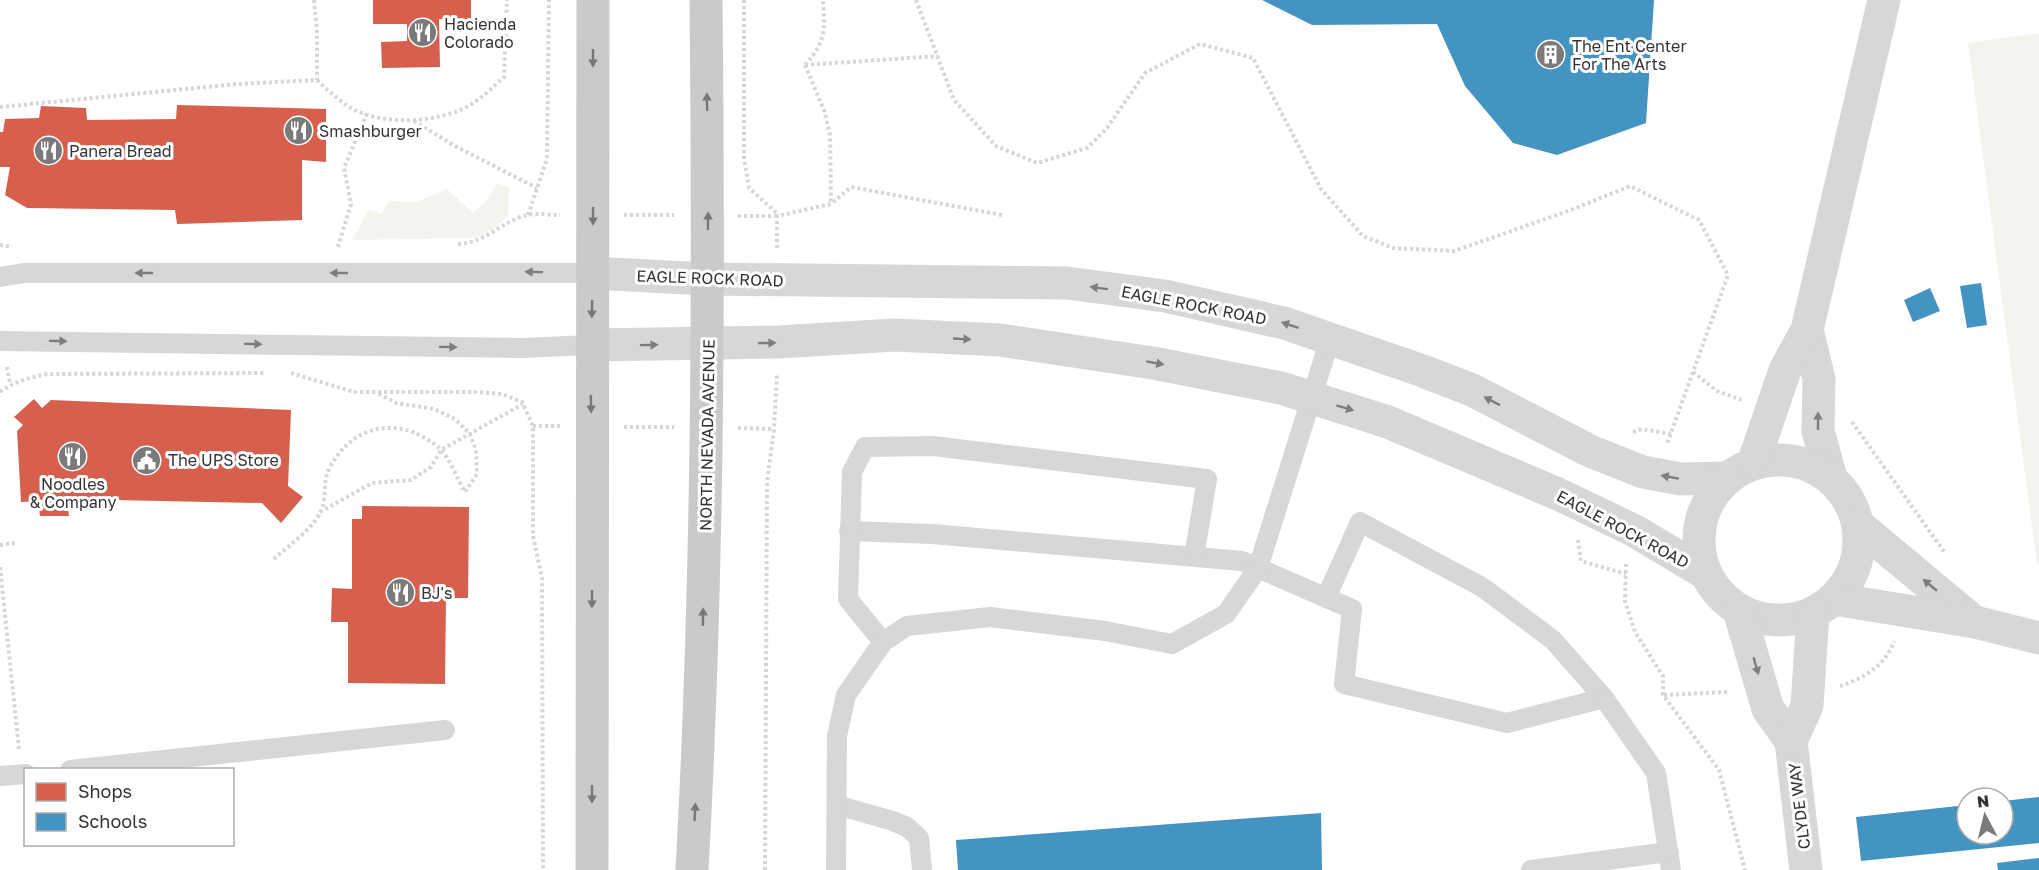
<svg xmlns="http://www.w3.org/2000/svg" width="2039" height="870" viewBox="0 0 2039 870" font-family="'Golos Text',sans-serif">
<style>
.green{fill:#f1f5ed}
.shops{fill:#d6604d}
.schools{fill:#4393c3}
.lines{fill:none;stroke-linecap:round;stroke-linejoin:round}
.path{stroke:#d6d6d6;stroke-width:4;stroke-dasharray:3 3;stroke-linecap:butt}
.service{stroke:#d7d7d7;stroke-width:20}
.minor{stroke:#d7d7d7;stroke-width:33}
.primary{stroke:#cacaca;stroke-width:33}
.oneway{fill:#777}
.oneway2{fill:#7d7d7d}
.labels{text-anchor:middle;stroke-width:6;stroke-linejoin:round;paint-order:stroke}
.poi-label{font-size:16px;fill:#333;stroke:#fff;text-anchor:start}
.street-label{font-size:16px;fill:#333;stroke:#fff}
</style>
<rect width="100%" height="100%" fill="#fff"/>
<g class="green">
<polygon points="2039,33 2039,564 2037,564 1968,43"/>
<polygon points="497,183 509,188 508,215 498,226 475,238 352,240 369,210 382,214 389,201 416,202 447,189 473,213 485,203"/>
</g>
<g class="shops">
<polygon points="373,0 471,0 471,19 439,19 440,67 382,68 381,42 407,41 407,24 373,24"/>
<polygon points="177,105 326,109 326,162 302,160 302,220 177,224 175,210 27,208 5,195 10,167 0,167 0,132 3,132 5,119 39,118 41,106 86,108 87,120 176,119"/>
<polygon points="34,399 42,408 51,400 291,410 288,486 303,497 281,523 262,503 67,499 69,516 40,516 38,501 21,502 17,431 23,425 14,417"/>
<polygon points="362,506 469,507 468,598 446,598 445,684 348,683 348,622 331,622 332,588 352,589 352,519 362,519"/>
</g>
<g class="schools">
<polygon points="1262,0 1654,0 1646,123 1557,155 1513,143 1465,86 1437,24 1312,25"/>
<polygon points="1981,283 1987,325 1967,328 1960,286"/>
<polygon points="1930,288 1940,311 1913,322 1904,300"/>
<polygon points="2039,797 2039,843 1861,861 1856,817 1967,805 1967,834 2003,834 2003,801"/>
<polygon points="1321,813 1322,870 958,870 956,840"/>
<polygon points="2039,858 2039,870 1998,870 1997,863"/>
</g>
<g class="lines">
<g class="path">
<polyline points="314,0 317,32 317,80"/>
<polyline points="744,0 744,159 749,188 779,215"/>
<polyline points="916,0 954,100 996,146 1037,163 1087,148 1107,128 1145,73 1200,44 1253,58 1321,189 1363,236 1393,248 1454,251 1571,210 1630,186 1699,220 1728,275 1667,444"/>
<polyline points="805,65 824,110 830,135 831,203"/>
<polyline points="805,65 938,56"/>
<path d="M805 65C826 41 825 31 823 0"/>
<path d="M317 80C327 90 338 99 349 107 382 126 432 123 465 108 480 100 492 88 504 77L507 0"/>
<polyline points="0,107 237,84 317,80"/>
<polyline points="414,121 453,145 537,188"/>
<polyline points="528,215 547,159 549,0"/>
<polyline points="624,215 674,215"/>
<polyline points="738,216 779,216"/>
<path d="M458 244C485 243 501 222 527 215 537 213 550 215 560 215"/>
<polyline points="0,245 12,247"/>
<polyline points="338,247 351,204 344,168 367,113"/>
<polyline points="777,248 777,216 831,204 851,187 1002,215"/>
<polyline points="7,367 10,384"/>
<polyline points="1693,372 1717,391 1742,400"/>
<polyline points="291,373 354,392 478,392 502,394 522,402 533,426 533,536 542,578 543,870"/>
<path d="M0 392C15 381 29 378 47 374L265 373"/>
<polyline points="1852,422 1945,553"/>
<polyline points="533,426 560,426"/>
<polyline points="624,427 674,427"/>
<polyline points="738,428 774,429"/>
<polyline points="1633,432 1642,429 1671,434"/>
<polyline points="320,512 372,483 411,480 431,467 441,450 523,404"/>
<polyline points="1578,540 1581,561 1626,574"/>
<polyline points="0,545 17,543"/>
<path d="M274 559C287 547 304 535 315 521 330 502 321 484 329 469 352 423 401 415 439 448 450 458 457 479 465 492L477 474 476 450 470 434 455 419 434 409 396 403 376 392"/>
<polyline points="1626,564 1625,601 1635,632 1663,676 1663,695 1719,770 1745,870"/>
<polyline points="0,567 19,749"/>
<path d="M1840 686C1863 679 1886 665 1894 641"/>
<polyline points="1664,695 1728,692"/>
<polyline points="765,870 767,482 774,429 777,375"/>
</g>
<g class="service">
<polyline points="0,277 24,273 593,273"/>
<polyline points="0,341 521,348 591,345"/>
<polyline points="849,531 932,534 1242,561 1352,609 1344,684 1507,723 1604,698 1553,640 1482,587 1360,522 1326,598"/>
<polyline points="883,642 848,599 852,472 865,447 933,446 1207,479 1194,557"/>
<polyline points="1604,698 1656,773 1671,870"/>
<polyline points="70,770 445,730"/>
<polyline points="0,776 26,774"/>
<polyline points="837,805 893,821 907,827 919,838 922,870"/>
<polyline points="836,870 837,736 846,695 883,642 907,626 990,617 1105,631 1172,644 1226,614 1258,568 1330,339"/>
<polyline points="1531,870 1669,852"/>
</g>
<g class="minor">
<polyline points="593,273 706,279 1067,283 1165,296 1284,323 1423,371 1472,390 1590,451 1643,472 1681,479 1728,478"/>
<polyline points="1807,330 1819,379 1818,431 1831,478"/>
<polyline points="591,345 778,342 895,335 1000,340 1153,363 1281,388 1388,422 1558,494 1635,531 1705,573"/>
<circle cx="1779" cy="540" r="80"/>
<polyline points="1753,464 1785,370 1807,330 1884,0"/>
<polyline points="1858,525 1973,621"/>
<polyline points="1834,599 1975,622 2039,638"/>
<polyline points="1739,610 1768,709 1791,741 1806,870"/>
<polyline points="1791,741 1807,706 1813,613"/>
</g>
<g class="primary">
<polyline points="592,870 593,0"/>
<path d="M692 870C708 580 709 290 706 0"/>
</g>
</g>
<defs><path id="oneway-solid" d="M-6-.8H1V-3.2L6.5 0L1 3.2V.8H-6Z" transform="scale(1.5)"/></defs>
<g class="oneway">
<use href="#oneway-solid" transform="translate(593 58) rotate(90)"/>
<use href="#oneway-solid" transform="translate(707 102) rotate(-91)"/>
<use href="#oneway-solid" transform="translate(593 216) rotate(90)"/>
<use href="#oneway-solid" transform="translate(708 221) rotate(-89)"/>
<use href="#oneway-solid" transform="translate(592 309) rotate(91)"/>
<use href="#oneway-solid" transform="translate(591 404) rotate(89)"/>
<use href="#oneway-solid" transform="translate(592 599) rotate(90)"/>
<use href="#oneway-solid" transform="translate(703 617) rotate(-89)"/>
<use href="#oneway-solid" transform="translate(592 794) rotate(90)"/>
<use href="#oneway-solid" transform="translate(695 812) rotate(-87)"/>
</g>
<g class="oneway2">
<use href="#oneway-solid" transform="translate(534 272) rotate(-179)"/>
<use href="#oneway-solid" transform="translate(144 273) rotate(180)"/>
<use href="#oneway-solid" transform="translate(339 273) rotate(180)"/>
<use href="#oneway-solid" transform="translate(1099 288) rotate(-173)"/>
<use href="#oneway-solid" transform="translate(1290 325) rotate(-162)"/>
<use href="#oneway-solid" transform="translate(962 339) rotate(3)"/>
<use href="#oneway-solid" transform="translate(58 341) rotate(1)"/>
<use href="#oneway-solid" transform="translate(767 343) rotate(-1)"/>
<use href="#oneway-solid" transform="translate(253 344) rotate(1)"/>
<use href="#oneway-solid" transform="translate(649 345) rotate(-1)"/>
<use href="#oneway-solid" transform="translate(448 347) rotate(1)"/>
<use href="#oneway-solid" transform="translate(1155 363) rotate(10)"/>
<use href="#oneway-solid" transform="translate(1492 401) rotate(-153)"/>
<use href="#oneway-solid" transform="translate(1345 408) rotate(17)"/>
<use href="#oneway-solid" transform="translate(1818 421) rotate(-90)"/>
<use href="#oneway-solid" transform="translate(1670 477) rotate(-170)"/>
<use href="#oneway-solid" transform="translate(1930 585) rotate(-140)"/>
<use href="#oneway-solid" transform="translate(1756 666) rotate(74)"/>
</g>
<defs>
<symbol id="restaurant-disc" viewBox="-11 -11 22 22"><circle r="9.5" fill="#7a7a7a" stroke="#fff"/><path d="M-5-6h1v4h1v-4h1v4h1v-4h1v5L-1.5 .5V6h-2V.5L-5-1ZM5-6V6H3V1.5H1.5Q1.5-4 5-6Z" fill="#fff"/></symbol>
<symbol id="building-disc" viewBox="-11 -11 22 22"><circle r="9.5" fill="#7a7a7a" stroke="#fff"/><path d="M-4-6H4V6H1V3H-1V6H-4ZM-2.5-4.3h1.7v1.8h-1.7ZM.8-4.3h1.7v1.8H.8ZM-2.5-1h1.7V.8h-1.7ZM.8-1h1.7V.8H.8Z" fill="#fff"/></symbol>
<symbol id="civic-disc" viewBox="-11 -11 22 22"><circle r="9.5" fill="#7a7a7a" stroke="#fff"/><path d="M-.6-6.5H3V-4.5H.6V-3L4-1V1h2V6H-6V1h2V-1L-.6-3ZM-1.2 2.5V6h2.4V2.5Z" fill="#fff"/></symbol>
</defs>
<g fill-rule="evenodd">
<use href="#restaurant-disc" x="406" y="16" width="33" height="33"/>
<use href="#building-disc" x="1534" y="38" width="33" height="33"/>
<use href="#restaurant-disc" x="282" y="114" width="33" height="33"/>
<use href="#restaurant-disc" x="32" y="134" width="33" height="33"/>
<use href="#restaurant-disc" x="56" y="440" width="33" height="33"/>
<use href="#civic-disc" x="130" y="444" width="33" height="33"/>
<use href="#restaurant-disc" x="384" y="576" width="33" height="33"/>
</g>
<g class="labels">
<g class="poi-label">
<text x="444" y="30">Hacienda<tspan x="444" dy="18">Colorado</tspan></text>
<text x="1572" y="52">The Ent Center<tspan x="1572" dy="18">For The Arts</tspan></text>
<text x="319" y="137">Smashburger</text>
<text x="69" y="157">Panera Bread</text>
<text x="168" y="466">The UPS Store</text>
<text x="73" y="490" text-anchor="middle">Noodles<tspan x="73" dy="18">&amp; Company</tspan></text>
<text x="421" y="599">BJ's</text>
</g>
<g class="street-label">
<text transform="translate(710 278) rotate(2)" y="6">EAGLE ROCK ROAD</text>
<text transform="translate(1194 305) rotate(11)" y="6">EAGLE ROCK ROAD</text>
<text transform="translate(707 435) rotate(-89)" y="6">NORTH NEVADA AVENUE</text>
<text transform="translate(1623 529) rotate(28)" y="6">EAGLE ROCK ROAD</text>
<text transform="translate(1799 806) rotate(-97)" y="6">CLYDE WAY</text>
</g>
</g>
<rect x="24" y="768" width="210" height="78" fill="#ffffff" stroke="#adadad" stroke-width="1.5"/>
<rect x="36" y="783" width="30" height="18" fill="#d6604d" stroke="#adadad" stroke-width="1.5"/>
<text x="78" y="798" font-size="18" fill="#333333">Shops</text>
<rect x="36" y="813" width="30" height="18" fill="#4393c3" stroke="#adadad" stroke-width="1.5"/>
<text x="78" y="828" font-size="18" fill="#333333">Schools</text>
<g transform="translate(1985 816) rotate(353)"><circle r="28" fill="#ffffff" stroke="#adadad" stroke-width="1.5"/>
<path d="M0-4.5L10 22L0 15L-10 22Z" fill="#7a7a7a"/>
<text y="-9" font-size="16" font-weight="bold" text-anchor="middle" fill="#333333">N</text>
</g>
</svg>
